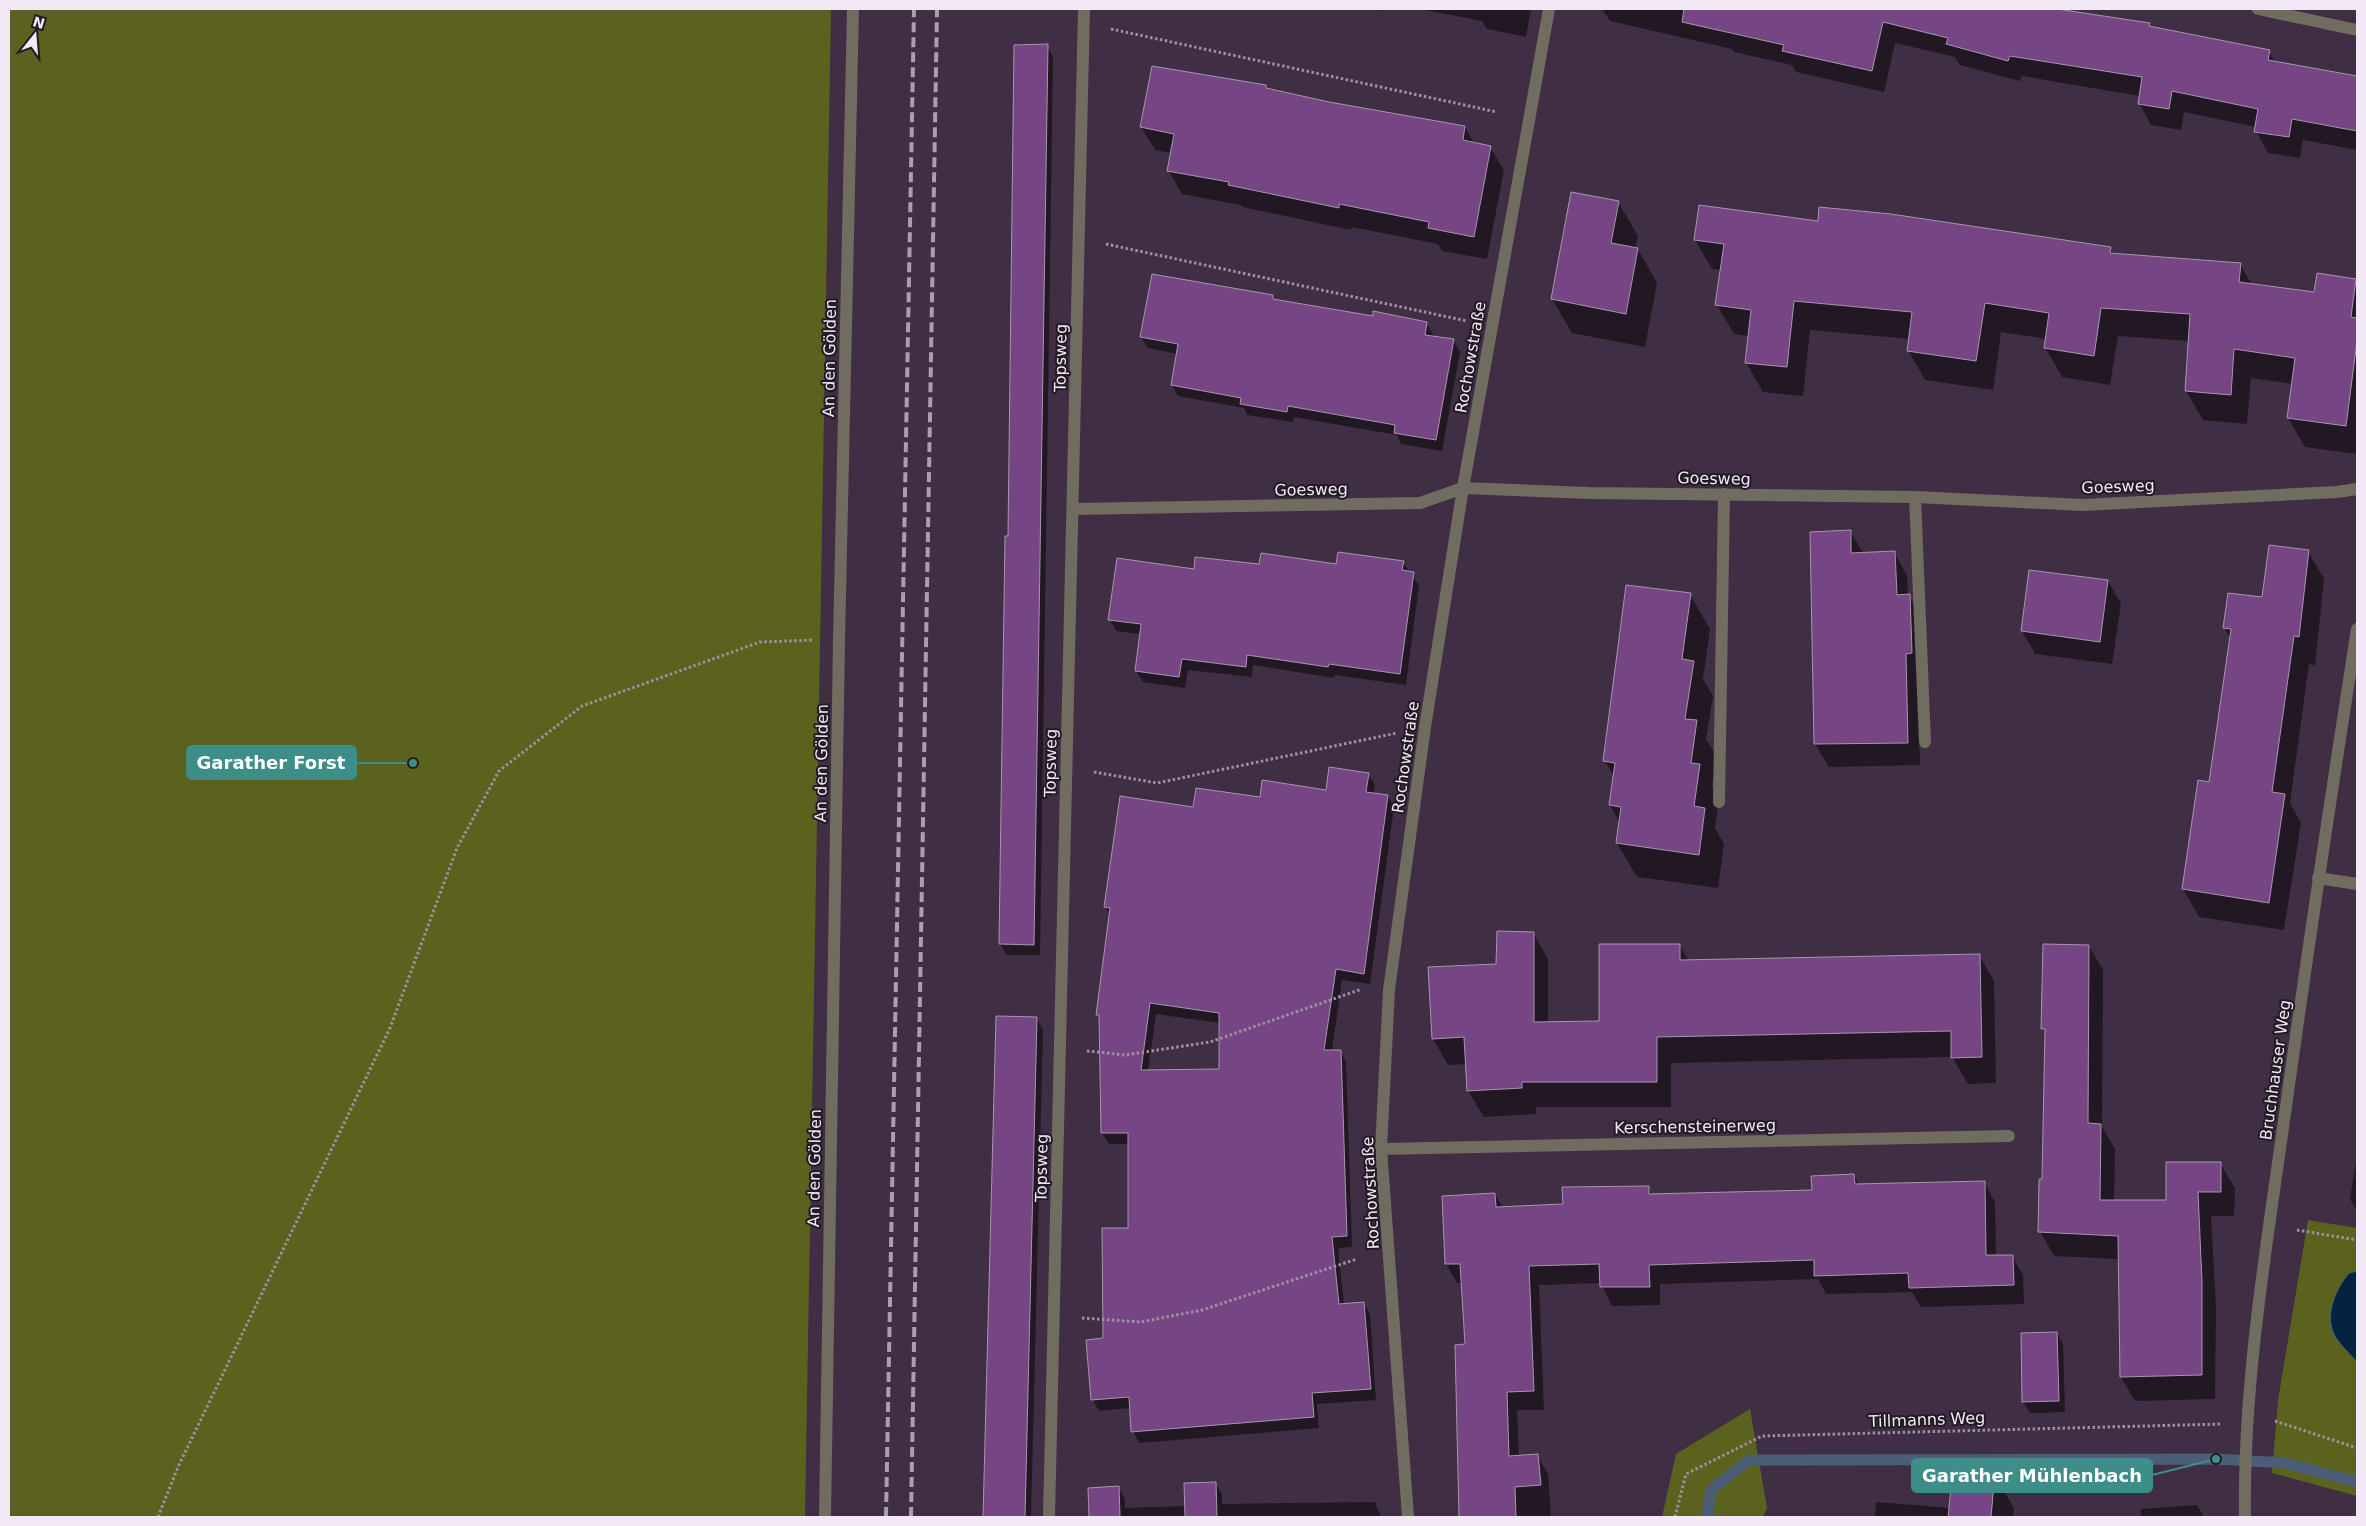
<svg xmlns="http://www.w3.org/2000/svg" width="2366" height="1526" viewBox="0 0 2366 1526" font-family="'DejaVu Sans',sans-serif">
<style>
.green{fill:#5b621d}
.water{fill:#042340;stroke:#4c5e77}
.shadow{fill:#0007;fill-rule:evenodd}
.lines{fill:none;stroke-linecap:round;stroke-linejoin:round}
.stream{stroke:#4c5e77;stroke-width:11}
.building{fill:#764684;stroke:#a895ae;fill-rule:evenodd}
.path{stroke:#9e90a2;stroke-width:3;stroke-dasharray:2.5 2.5;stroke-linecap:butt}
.minor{stroke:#716c60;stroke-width:12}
.rail{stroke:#ab9eaf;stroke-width:4;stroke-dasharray:10 5;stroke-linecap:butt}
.labels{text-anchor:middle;stroke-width:4;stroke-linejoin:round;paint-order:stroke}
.street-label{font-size:16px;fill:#f3e8f6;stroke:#211a23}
.leader{fill:none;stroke:#3d8d89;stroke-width:2}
.callout-dot{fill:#3d8d89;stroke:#211a23;stroke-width:2}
.callout{fill:#3d8d89;stroke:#3d8d89;stroke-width:2}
.callout-label{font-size:18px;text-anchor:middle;font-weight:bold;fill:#fff}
</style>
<rect width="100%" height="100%" fill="#3f2e44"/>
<g class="green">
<polygon points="9,9 831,9 805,1517 9,1517"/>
<polygon points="2308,1220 2357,1228 2357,1271 2349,1273 2335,1337 2357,1362 2357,1496 2272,1473 2278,1400"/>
<polygon points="1750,1409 1767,1508 1763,1517 1662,1517 1676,1454"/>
</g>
<path class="water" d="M2357 1271V1362C2351 1355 2342 1347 2336 1338 2323 1317 2335 1290 2349 1273Z"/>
<g class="shadow">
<polygon points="1369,9 1382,9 1382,11"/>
<polygon points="1419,9 1531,9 1526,37 1487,29 1482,21"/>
<polygon points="1602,9 2025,9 2082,23 2149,24 2151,27 2269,51 2275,62 2357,77 2357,150 2303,140 2300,158 2268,153 2256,131 2256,127 2184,112 2181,130 2151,125 2139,103 2140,96 2022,76 2020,81 1960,65 1955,57 1895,43 1884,92 1796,72 1792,65 1734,52 1732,49 1610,21"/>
<polygon points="1047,46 1053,57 1040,955 1007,955 1000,944 1009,537"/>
<polygon points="1265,86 1267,90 1329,103 1465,127 1474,144 1490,147 1504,170 1487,259 1442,251 1438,244 1352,227 1351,230 1243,207 1241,205 1182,194 1169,171 1172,153 1155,150 1141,127"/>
<polygon points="1618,202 1638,236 1635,249 1638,249 1657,283 1645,347 1572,333 1552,299"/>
<polygon points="1819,223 2110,249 2114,254 2240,264 2252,285 2315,294 2355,280 2357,283 2357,454 2305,447 2288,418 2293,384 2251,378 2247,424 2203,420 2186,391 2190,341 2118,336 2110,385 2062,377 2045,347 2047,339 2001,332 1993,390 1925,380 1908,350 1910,339 1810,330 1803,396 1763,392 1746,362 1749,336 1734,334 1717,305 1721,270 1712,269 1695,240"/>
<polygon points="1273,296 1276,301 1374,317 1426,323 1433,334 1432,337 1454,341 1460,352 1442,451 1401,444 1397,435 1294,417 1293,422 1247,415 1244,408 1178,396 1172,385 1178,354 1148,348 1141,337"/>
<polygon points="1850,531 1863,553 1894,552 1907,575 1908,595 1922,618 1918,676 1920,765 1829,767 1815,744 1811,533"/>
<polygon points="2308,551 2324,579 2315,665 2309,664 2290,803 2301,823 2284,930 2199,917 2183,889 2210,783 2230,638 2224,627 2263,598"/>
<polygon points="1403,562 1419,585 1406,685 1335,675 1334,678 1253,665 1252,677 1188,670 1185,688 1143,682 1136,671 1141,634 1116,631 1110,620 1195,571 1260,566"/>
<polygon points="2108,581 2121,604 2112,664 2035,654 2022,631"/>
<polygon points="1690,595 1710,629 1703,679 1713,696 1706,739 1716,755 1712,786 1719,799 1715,828 1724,844 1718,888 1637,877 1617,843 1620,823 1610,805 1614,777 1605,761"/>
<path d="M1368 774 1375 785 1373 794 1388 796 1394 807 1370 984 1342 980 1332 1051H1340L1346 1062 1352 1247 1338 1248 1344 1305 1363 1303 1370 1314 1376 1400 1317 1404 1319 1428 1139 1443 1133 1431 1131 1408 1099 1411 1093 1400 1129 1229V1144H1109L1102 1133 1100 1019 1097 1014 1111 916 1105 907 1194 809 1327 791ZM1156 1014 1220 1023V1070L1148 1071Z"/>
<polygon points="1533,933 1548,959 1548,1023 1600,1022 1679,945 1689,961 1979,955 1994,981 1996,1083 1968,1084 1952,1057 1671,1063 1671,1107 1536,1107 1536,1114 1484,1117 1468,1091 1467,1064 1448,1065 1433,1039 1498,965"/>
<polygon points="2044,945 2089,946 2103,970 2102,1127 2115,1149 2114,1202 2168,1201 2220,1163 2235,1188 2234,1216 2211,1216 2216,1308 2215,1399 2135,1401 2121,1377 2119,1259 2054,1256 2040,1231 2043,1180 2046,1035 2043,1029"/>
<polygon points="997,1018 1037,1019 1043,1030 1031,1517 985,1517"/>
<polygon points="2357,1156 2357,1211 2350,1199"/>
<polygon points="1854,1175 1859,1185 1984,1182 1995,1202 1996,1256 2012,1256 2023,1275 2024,1304 1921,1307 1912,1292 1826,1294 1818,1279 1660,1284 1660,1305 1612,1306 1601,1283 1539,1285 1544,1410 1517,1410 1519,1456 1537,1455 1548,1474 1551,1517 1461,1517 1456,1346 1466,1345 1462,1283 1457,1283 1446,1264 1495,1194 1503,1208 1564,1205 1648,1187 1652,1195 1813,1191"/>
<polygon points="2057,1333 2063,1344 2065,1412 2030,1413 2023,1402"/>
<polygon points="1994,1474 2014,1508 2013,1517 1875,1517 1876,1502 1950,1508"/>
<polygon points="1215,1483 1222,1494 1222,1504 1375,1502 1381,1517 1090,1517 1089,1489 1118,1487 1125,1499 1125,1508 1186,1506"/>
<polygon points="2197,1505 2204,1517 2141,1517 2141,1509"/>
</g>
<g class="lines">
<polyline class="stream" points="1707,1517 1711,1490 1749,1460 2216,1459 2285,1463 2357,1482"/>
</g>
<g class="building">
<polygon points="1684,9 2057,9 2150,23 2149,26 2270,50 2268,60 2357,76 2357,131 2292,119 2289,137 2254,132 2258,109 2172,91 2169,109 2138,104 2142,77 2010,56 2008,61 1946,44 1948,38 1883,22 1872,71 1782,51 1784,45 1682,22"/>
<polygon points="1048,44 1034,945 999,944 1005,536 1008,536 1014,45"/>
<polygon points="1152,66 1266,85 1266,88 1329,102 1465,126 1463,140 1491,146 1474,237 1428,228 1429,222 1339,204 1339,208 1228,185 1229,182 1167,171 1174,134 1140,127"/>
<polygon points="1571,192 1619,201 1611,243 1638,248 1626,314 1551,299"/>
<polygon points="1699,205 1818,221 1819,207 1891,214 2111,247 2110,253 2241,263 2239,282 2314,292 2317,273 2356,279 2351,317 2357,318 2357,341 2346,426 2287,418 2295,358 2234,349 2231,395 2185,391 2190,314 2101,308 2094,356 2044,348 2049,313 1985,303 1976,361 1907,351 1912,312 1794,301 1787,367 1745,363 1751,310 1715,305 1724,244 1694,240"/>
<polygon points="1152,274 1273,295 1273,299 1373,316 1373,311 1427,322 1425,335 1454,339 1436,440 1394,433 1395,425 1288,406 1287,412 1240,404 1241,398 1171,385 1178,344 1140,337"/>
<polygon points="1851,530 1851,553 1895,551 1897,595 1910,594 1912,653 1906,654 1908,743 1814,744 1810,532"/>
<polygon points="2269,545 2309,550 2299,637 2294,636 2272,792 2285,794 2269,903 2182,889 2198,780 2209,782 2231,629 2223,628 2228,593 2262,597"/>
<polygon points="1338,552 1404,561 1402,570 1414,572 1400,674 1329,664 1328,667 1247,655 1246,667 1182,659 1179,677 1135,671 1141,624 1108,620 1117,558 1194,569 1195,557 1259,564 1261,553 1336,564"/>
<polygon points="2029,570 2108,580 2100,642 2021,631"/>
<polygon points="1626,585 1691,593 1682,659 1694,661 1685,719 1697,720 1691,763 1700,764 1694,806 1705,808 1699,855 1616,843 1621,807 1609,805 1615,763 1603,761"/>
<path d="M1329 767 1369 773 1366 792 1388 795 1364 974 1336 969 1324 1050H1341L1347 1236 1332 1237 1339 1304 1364 1302 1371 1389 1312 1393 1314 1417 1131 1432 1129 1397 1091 1400 1086 1340 1103 1338 1102 1228H1128V1133H1101L1099 1015H1096L1110 908 1104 907 1120 796 1193 807 1196 788 1260 797 1262 780 1326 790ZM1150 1003 1219 1013V1069L1141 1070Z"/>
<polygon points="1497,931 1534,932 1534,1022 1599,1021 1599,944 1680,944 1680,960 1980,954 1982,1057 1951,1058 1951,1031 1657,1037 1657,1082 1522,1082 1522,1088 1467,1091 1464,1037 1432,1039 1428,967 1496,964"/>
<polygon points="2043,944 2089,945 2088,1123 2101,1124 2100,1200 2166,1200 2166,1162 2221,1162 2221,1192 2198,1192 2202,1282 2202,1375 2120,1377 2118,1236 2038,1232 2039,1179 2042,1179 2045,1029 2041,1029"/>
<polygon points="996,1016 1037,1017 1025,1517 983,1517"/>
<polygon points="1854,1174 1855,1184 1985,1181 1986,1255 2013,1255 2014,1285 1909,1288 1908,1273 1814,1276 1814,1260 1649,1265 1650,1287 1600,1287 1599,1264 1529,1266 1534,1391 1507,1392 1509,1456 1538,1454 1541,1485 1515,1487 1516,1517 1459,1517 1455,1345 1465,1344 1460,1264 1445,1264 1442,1196 1495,1193 1496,1207 1563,1204 1562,1187 1649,1186 1649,1194 1812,1190 1811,1176"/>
<polygon points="2057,1332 2059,1401 2022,1402 2021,1333"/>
<polygon points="1953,1469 1995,1473 1991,1517 1948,1517"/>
<polygon points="1216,1482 1217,1517 1185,1517 1184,1483"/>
<polygon points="1119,1486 1120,1517 1089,1517 1088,1488"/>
</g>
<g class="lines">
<g class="path">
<polyline points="1111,29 1497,112"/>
<polyline points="1106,244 1467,321"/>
<polyline points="1094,772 1157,783 1397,733"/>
<polyline points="1087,1051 1125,1055 1210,1042 1362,989"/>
<polyline points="2297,1230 2357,1240"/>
<polyline points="1082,1318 1141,1322 1202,1310 1357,1259"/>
<polyline points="2275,1421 2357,1448"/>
<polyline points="158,1517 178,1467 390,1028 457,848 499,771 582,706 760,642 813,640"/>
<polyline points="1675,1517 1686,1474 1762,1436 2222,1424"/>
</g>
<g class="minor">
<polyline points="2258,9 2357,30"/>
<polyline points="1915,497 1925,742"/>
<polyline points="1073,509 1420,503 1463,488 1589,493 1915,497 2083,505 2337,492 2357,489"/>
<polyline points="1719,802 1724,494"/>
<polyline points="2318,878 2357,884"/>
<polyline points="1381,1149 2009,1136"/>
<polyline points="825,1517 839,640 853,9"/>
<polyline points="1049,1517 1084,9"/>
<polyline points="1408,1517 1381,1149 1389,990 1425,727 1463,488 1549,9"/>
<path d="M2245 1517C2243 1389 2265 1255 2283 1128 2306 962 2331 795 2357 629"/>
</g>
<g class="rail">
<polyline points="886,1517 914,9"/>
<polyline points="911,1517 937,9"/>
</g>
</g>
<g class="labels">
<g class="street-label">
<text transform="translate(1470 357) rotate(-80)" y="6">Rochowstraße</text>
<text transform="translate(829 358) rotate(-89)" y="6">An den Gölden</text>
<text transform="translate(1060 358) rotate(-89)" y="6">Topsweg</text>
<text transform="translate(1714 478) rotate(1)" y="6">Goesweg</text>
<text transform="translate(2118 486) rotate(-2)" y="6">Goesweg</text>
<text transform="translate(1311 489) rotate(-1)" y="6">Goesweg</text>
<text transform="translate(1405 757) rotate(-82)" y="6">Rochowstraße</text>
<text transform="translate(821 763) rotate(-89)" y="6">An den Gölden</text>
<text transform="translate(1050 763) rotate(-89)" y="6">Topsweg</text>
<text transform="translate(2275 1070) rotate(-82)" y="6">Bruchhauser Weg</text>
<text transform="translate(1695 1126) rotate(-1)" y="6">Kerschensteinerweg</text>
<text transform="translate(814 1168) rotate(-89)" y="6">An den Gölden</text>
<text transform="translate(1041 1168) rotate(-89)" y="6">Topsweg</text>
<text transform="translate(1370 1193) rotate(-93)" y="6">Rochowstraße</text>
<text transform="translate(1927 1419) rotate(-2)" y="6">Tillmanns Weg</text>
</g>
</g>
<path class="leader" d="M413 763L356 763M2216 1459L2152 1475"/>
<g class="callout-dot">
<circle cx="413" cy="763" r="5"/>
<circle cx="2216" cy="1459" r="5"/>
</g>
<g class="callout">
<rect x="187" y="746" width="169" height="33" rx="5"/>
<rect x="1912" y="1459" width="240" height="33" rx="5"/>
</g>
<g class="callout-label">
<text x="271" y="769">Garather Forst</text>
<text x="2032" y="1482">Garather Mühlenbach</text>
</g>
<rect width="2366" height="1526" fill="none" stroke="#f3e8f6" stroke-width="20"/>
<g transform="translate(35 35) rotate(17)" stroke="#211a23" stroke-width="4" paint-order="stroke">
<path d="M0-4L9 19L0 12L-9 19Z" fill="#f3e8f6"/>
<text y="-8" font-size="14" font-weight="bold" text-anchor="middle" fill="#f3e8f6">N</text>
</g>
</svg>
